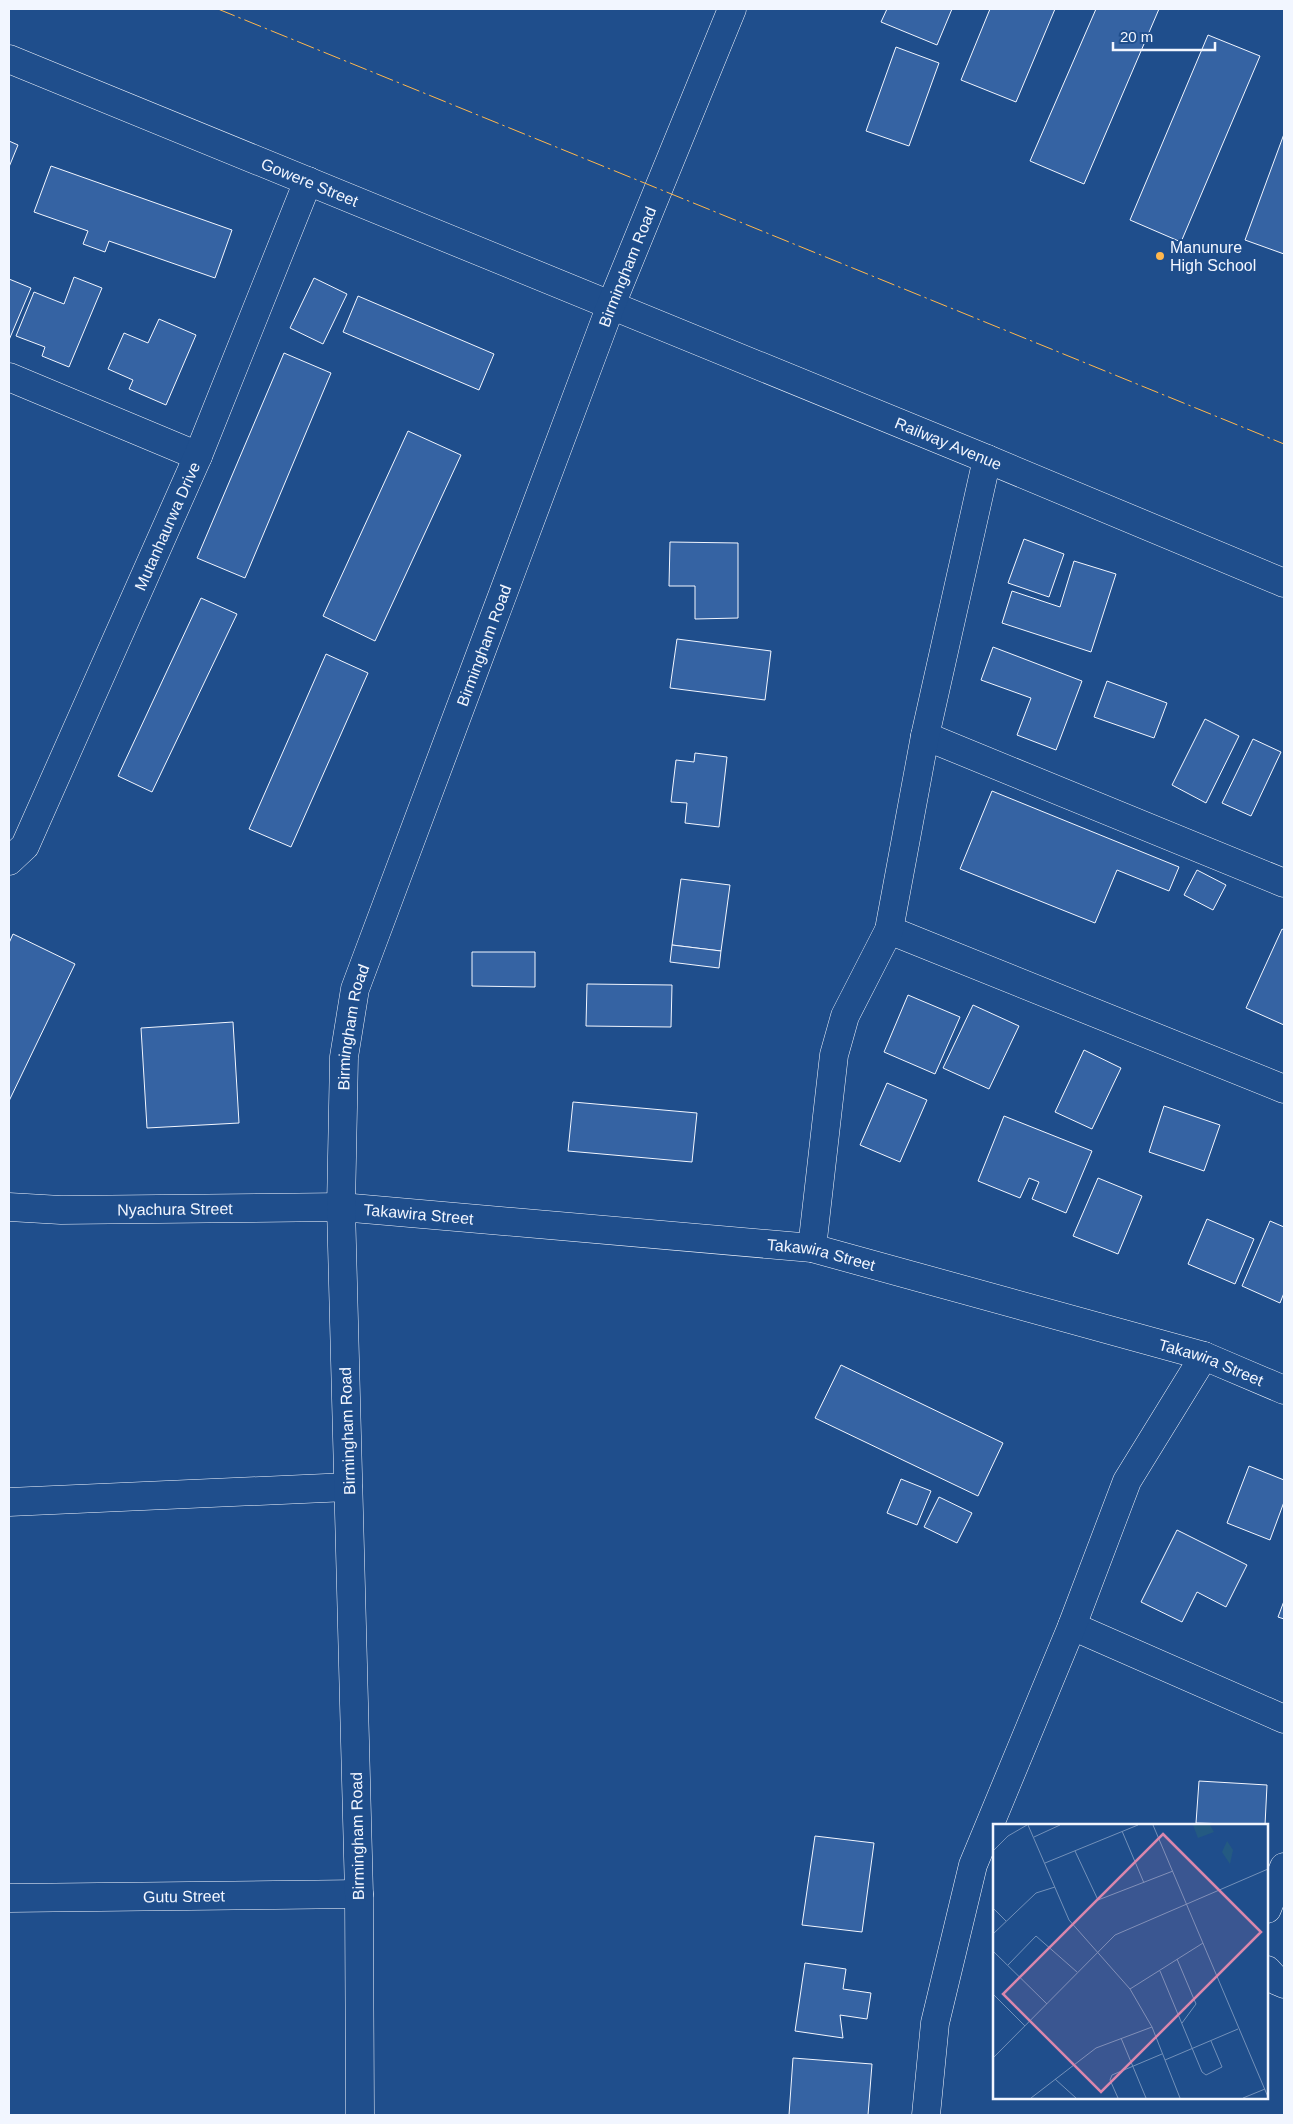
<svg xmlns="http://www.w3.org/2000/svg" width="1293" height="2124" viewBox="0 0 1293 2124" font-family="Arial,sans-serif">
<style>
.building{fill:#3563a3;stroke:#f2f6ff}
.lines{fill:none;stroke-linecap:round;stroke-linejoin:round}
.minor-casing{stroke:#f2f6ff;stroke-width:29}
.minor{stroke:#1f4e8c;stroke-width:28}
.power{stroke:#ffb74d;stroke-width:1;stroke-dasharray:18 4 2.5 4;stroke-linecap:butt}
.poi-dot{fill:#ffb74d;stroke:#1f4e8c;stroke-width:2}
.labels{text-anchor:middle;stroke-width:4;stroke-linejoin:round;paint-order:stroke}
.street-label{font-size:16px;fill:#f2f6ff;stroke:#1f4e8c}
.poi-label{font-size:16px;fill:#f2f6ff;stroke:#1f4e8c;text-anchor:start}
.inset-road{fill:none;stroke:#7391ba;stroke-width:1}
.view{fill:#da87ad;fill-opacity:0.15;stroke:#da87ad;stroke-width:2.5}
.inset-edge{fill:none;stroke:#f2f6ff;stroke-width:2.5}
</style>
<rect width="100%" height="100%" fill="#1f4e8c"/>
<g class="building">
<polygon points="887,9 952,9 937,45 881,22"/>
<polygon points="990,9 1055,9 1016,102 961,80"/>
<polygon points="1096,9 1159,9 1084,184 1030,161"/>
<polygon points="1208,35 1260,56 1181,242 1130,220"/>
<polygon points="896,47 939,63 909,146 866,131"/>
<polygon points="1284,134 1284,254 1245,240"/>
<polygon points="9,141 18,145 9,167"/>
<polygon points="51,166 232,230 215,278 109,241 105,252 83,244 88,231 34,212"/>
<polygon points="74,277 102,288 69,367 42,356 45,347 16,336 34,292 64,304"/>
<polygon points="314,278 347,294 323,344 290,328"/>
<polygon points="9,279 31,288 9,340"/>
<polygon points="358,296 494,354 479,390 343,332"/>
<polygon points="159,319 196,335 166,405 129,389 133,380 108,369 124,333 148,343"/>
<polygon points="284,353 331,373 245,578 197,558"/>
<polygon points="408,431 461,455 375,641 323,616"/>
<polygon points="1024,539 1064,554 1049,597 1008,583"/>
<polygon points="670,542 738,543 738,618 695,619 695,586 669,586"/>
<polygon points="1074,561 1116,574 1091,652 1002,623 1012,591 1060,607"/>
<polygon points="201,598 237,614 152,792 118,776"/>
<polygon points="677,639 771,651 765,700 670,688"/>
<polygon points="993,647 1082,681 1056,750 1017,735 1031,698 981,680"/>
<polygon points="326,654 368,673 291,847 249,829"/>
<polygon points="1107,681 1167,703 1154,738 1094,717"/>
<polygon points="1205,719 1239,736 1206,803 1172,785"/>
<polygon points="1253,739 1281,752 1251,816 1222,803"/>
<polygon points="695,753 727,757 719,827 685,823 687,803 671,802 676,760 694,762"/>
<polygon points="992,791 1179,867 1169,891 1117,870 1095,923 960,869"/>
<polygon points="1197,870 1226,885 1213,910 1184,895"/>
<polygon points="681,879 730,885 721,951 672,945"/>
<polygon points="1282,929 1284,930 1284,1025 1246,1008"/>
<polygon points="13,934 75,964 9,1101 9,943"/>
<polygon points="672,945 721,951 719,968 670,962"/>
<polygon points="472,952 535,952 535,987 472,986"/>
<polygon points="587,984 672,985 671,1027 586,1026"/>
<polygon points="908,995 960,1017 935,1074 884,1052"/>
<polygon points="973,1005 1019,1026 989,1089 943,1068"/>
<polygon points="233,1022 239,1123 147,1128 141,1028"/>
<polygon points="1084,1050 1121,1068 1092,1129 1055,1112"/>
<polygon points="887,1083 927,1100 900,1162 860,1145"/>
<polygon points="573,1102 697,1113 692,1162 568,1151"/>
<polygon points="1164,1106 1220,1125 1204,1171 1149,1152"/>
<polygon points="1004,1116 1092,1151 1066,1213 1032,1199 1039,1182 1029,1178 1020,1198 978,1181"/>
<polygon points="1098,1178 1142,1196 1118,1254 1073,1236"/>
<polygon points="1207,1219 1254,1239 1235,1284 1188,1264"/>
<polygon points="1270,1221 1284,1227 1284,1293 1280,1303 1242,1286"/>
<polygon points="841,1365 1003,1443 978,1496 815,1418"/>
<polygon points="1249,1466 1284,1480 1284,1502 1270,1540 1227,1523"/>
<polygon points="901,1479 931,1491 917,1525 887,1513"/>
<polygon points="939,1497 972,1513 957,1543 924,1527"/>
<polygon points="1177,1530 1247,1565 1226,1607 1197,1592 1182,1622 1141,1602"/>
<polygon points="1284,1601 1284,1619 1278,1617"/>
<polygon points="1199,1781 1267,1785 1265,1825 1196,1823"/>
<polygon points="815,1836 874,1843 862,1932 802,1925"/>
<polygon points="805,1963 846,1969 843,1989 871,1993 867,2019 840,2015 843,2038 795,2031"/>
<polygon points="793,2058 872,2064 868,2115 789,2115"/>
</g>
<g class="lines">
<defs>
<g id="minor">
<path id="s1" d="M9 59 987 459 1284 583"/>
<polyline points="9,377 198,456"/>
<polyline points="925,736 1284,883"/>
<path id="s2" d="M9 861 25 846 198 456 308 181"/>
<polyline points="889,930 1284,1089"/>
<path id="s3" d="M9 1207 61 1210 341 1207 812 1248 1204 1356 1284 1390"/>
<polyline points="812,1248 834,1055 845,1016 889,930 925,736 987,459"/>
<polyline points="9,1502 348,1487"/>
<polyline points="1072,1626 1284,1719"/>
<path id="s4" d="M9 1898 359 1894"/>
<polyline points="1267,1909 1284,1867"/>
<polyline points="1267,1970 1277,1981 1284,1984"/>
<path id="s5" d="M360 2115 359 1894 341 1207 344 1057 355 989 611 305 732 9"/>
<polyline points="926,2115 935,2023 973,1865 1072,1626 1127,1481 1204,1356"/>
</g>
</defs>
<use href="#minor" class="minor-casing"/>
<use href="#minor" class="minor"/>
<polyline class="power" points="218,9 1284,444"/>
</g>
<circle class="poi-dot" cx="1160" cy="256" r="5"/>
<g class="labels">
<g class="street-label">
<text dy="6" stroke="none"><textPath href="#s1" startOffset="325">Gowere Street</textPath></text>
<text dy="6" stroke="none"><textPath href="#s5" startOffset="1899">Birmingham Road</textPath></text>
<text dy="6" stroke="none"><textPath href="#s1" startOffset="1015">Railway Avenue</textPath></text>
<text dy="6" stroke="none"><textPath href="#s2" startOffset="372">Mutanhaurwa Drive</textPath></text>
<text dy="6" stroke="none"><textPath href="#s5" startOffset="1494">Birmingham Road</textPath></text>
<text dy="6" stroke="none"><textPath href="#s5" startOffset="1089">Birmingham Road</textPath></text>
<text dy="6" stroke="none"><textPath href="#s3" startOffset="166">Nyachura Street</textPath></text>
<text dy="6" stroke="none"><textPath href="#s3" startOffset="410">Takawira Street</textPath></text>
<text dy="6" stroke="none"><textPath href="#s3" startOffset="815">Takawira Street</textPath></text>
<text dy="6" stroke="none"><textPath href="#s3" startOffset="1220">Takawira Street</textPath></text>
<text transform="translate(347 1431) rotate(-92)" y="6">Birmingham Road</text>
<text transform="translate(357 1836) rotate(-91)" y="6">Birmingham Road</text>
<text dy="6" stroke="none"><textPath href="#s4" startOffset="175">Gutu Street</textPath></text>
</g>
<g class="poi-label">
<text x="1170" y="253">Manunure<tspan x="1170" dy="18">High School</tspan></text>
</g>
</g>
<g transform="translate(993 1824)">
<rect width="275" height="275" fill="#1f4e8c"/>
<path d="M200 1H217L221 8 205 14ZM234 17 240 26 237 40 229 28Z" fill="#245a82"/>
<path class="inset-road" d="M35 1 76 96 137 165 159 203 187 274M160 1 275 273M129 7 151 59M41 13 67 1M0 27 15 12 34 1M82 27 105 76 180 47M52 39 145 1M0 84 13 97M0 110 43 69 62 63M0 127 54 180M184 135 203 180 189 199M15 141 43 112 84 148M167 147 209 248 213 251 229 243 218 217M137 165 210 119M0 170 32 202M128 214 153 274M0 234 122 111 275 45M172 236 245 205M62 255 83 274M38 274 103 224 159 203M125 274 117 256 119 251 169 230M250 274 272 265"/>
<path class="view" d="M170 10 268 108 108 268 10 170Z"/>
<rect width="275" height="275" class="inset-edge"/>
</g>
<rect width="1293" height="2124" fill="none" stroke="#f2f6ff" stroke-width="20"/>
<path d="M1113 42v8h102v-8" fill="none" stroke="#f2f6ff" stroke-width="2.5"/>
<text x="1120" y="42" font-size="15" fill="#f2f6ff" stroke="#1f4e8c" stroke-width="4" paint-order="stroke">20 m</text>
</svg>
